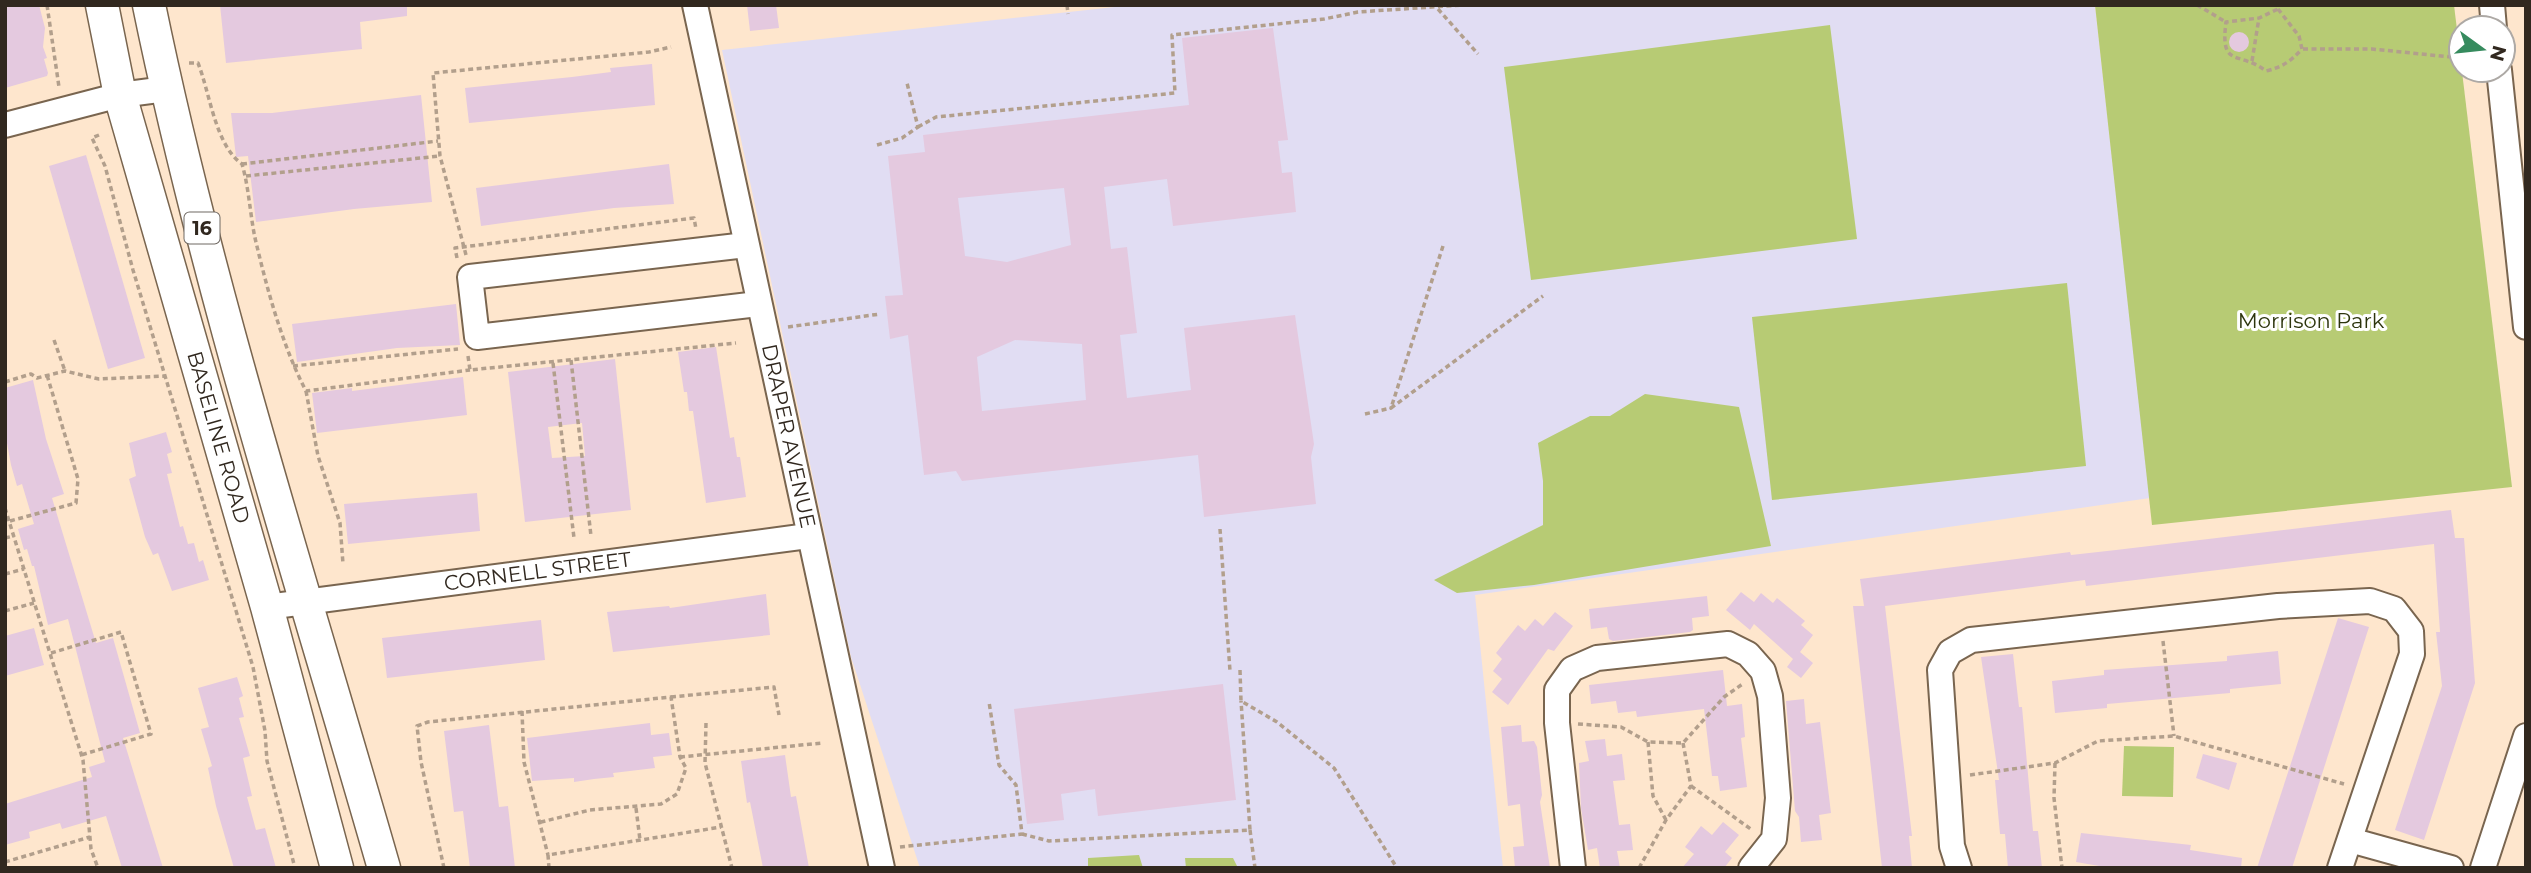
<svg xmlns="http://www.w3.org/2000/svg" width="2531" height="873" viewBox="0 0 2531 873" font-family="Montserrat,sans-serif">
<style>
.education{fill:#e1ddf3}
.green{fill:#b7cb74}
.building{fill:#e4c9df;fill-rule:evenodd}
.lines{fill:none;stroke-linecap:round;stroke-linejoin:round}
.minor-casing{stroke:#79654f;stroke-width:28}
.major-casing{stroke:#79654f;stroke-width:35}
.path{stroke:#b29f8c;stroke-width:3.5;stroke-dasharray:5 3.5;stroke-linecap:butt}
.minor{stroke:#fff;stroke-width:24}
.major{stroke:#fff;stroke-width:32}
.labels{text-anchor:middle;stroke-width:6;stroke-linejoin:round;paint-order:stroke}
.shield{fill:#fff;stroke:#6f6862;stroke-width:2}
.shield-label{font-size:19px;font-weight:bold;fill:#31281f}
.park-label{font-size:21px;fill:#2d350d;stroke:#fff}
.street-label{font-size:21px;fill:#31281f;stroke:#fff}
</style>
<rect width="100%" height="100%" fill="#fee6cd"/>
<polygon class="education" points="1133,5 2095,5 2150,498 1475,595 1503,868 920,868 851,657 722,50"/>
<g class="green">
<polygon points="2095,5 2454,5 2512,487 2152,525"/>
<polygon points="1830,25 1857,239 1531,280 1504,67"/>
<polygon points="2067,283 2086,466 1772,500 1752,317"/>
<polygon points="1645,394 1739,407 1771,546 1534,585 1457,593 1434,580 1543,525 1543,481 1538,443 1590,416 1610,416"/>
<polygon points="2124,746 2174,747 2173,797 2122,796"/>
<polygon points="1139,855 1143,868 1088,868 1088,858"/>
<polygon points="1185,858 1233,858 1238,868 1186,868"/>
</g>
<g class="building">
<polygon points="15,5 39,5 45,28 43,47 47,58 44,59 48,73 47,76 5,88 5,8"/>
<polygon points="220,5 407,5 407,16 360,22 362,49 226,63"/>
<polygon points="747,5 776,5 779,28 750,31"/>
<path d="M1273 28 1288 140 1278 141 1282 173 1292 172 1296 212 1173 226 1167 179 1104 187 1111 249 1127 247 1137 333 1120 335 1127 398 1191 390 1184 328 1295 315 1314 444 1311 457 1316 504 1204 517 1198 455 962 481 956 471 924 475 908 335 890 339 885 296 903 295 888 156 925 152 923 135 1189 105 1182 38ZM1064 188 1071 245 1007 262 965 256 958 198ZM1015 340 1082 344 1086 400 982 411 977 357Z"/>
<circle cx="2239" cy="42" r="10"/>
<polygon points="652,64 655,105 469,123 465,88 572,77 611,72 610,68"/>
<polygon points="421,95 432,202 354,209 256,222 248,156 236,157 231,113 272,113"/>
<polygon points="86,155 145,358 108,369 49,166"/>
<polygon points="669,164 674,204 614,208 481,226 476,188"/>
<polygon points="456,304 460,345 397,348 297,362 292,324"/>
<polygon points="716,347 730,438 734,437 737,457 740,457 746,497 706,503 693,411 689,411 687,392 684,392 678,352"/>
<path d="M615 359 631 510 525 522 508 372ZM582 423 585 456 552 458 548 427Z"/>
<polygon points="463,377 467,415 317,433 312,393 352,388 352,391"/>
<polygon points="33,380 46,439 64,494 52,498 96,643 113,638 140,733 123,738 163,868 122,868 106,816 62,829 60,823 29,832 30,838 5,845 5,804 92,777 89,767 105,762 68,619 48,625 34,566 32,566 27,549 24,550 18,529 34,524 22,484 17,486 11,465 5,432 5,388"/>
<polygon points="166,432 172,452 167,454 172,473 167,474 180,527 183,526 188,544 194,543 199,562 203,560 209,580 172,591 158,553 153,555 145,537 129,479 136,476 129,443"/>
<polygon points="477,493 480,531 348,544 344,504"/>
<polygon points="2451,510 2455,538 2464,538 2475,683 2424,840 2395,830 2442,686 2436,632 2440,632 2434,544 2086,586 2085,580 1885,606 1912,836 1909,836 1912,868 1882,868 1853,606 1864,606 1860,579 2070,552 2071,555 2116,550"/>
<polygon points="1741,592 1754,602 1761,593 1773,603 1777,598 1805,621 1801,625 1813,635 1800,652 1813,663 1801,678 1787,667 1793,659 1754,624 1750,630 1726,610"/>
<polygon points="766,594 770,635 613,652 607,612 669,606 670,608"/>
<polygon points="1707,596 1709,616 1692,618 1693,630 1690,632 1613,641 1609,639 1607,627 1591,629 1589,609"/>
<polygon points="1555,612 1573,626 1554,651 1548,649 1508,705 1492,692 1502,679 1493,671 1502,659 1496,653 1518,625 1525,631 1535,619 1543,626"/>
<polygon points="2338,618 2369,627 2292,868 2257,868"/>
<polygon points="541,620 545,660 387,678 382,638"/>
<polygon points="34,628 44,665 5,676 5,636"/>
<polygon points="2278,651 2281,684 2230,689 2230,693 2107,704 2107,708 2055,713 2052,681 2104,675 2104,670 2227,661 2227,656"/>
<polygon points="2013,654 2019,707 2022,707 2033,831 2038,831 2042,868 2008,868 2005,834 2000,834 1995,780 1999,780 1981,657"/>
<polygon points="1723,670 1727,706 1742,704 1745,737 1741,738 1747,787 1720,791 1718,776 1712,776 1704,709 1637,717 1636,711 1618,713 1616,701 1591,704 1589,685"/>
<polygon points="237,677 243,696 239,698 244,717 239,718 250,756 243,758 252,796 247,797 256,830 265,828 276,868 234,868 216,806 208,768 212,766 201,729 209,727 198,688"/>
<polygon points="1223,684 1236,800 1098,816 1095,789 1061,794 1064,820 1027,824 1014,709"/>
<polygon points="1804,699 1806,724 1820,722 1831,813 1819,815 1822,840 1801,842 1799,817 1795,811 1786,701"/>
<polygon points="650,723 651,735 669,733 672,755 653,757 655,768 613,773 614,777 594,779 574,782 574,778 532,781 527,738"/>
<polygon points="489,725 499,807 508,806 515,868 470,868 463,811 454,812 444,731"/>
<polygon points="1521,725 1522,742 1534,741 1537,747 1542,795 1540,802 1550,868 1515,868 1513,847 1524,846 1520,804 1508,806 1501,727"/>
<polygon points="1605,739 1607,756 1622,754 1625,780 1613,781 1619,825 1630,824 1633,850 1617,851 1620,868 1600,868 1597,848 1588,850 1581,808 1579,763 1589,761 1585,741"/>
<polygon points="2203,754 2237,763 2229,790 2196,778"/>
<polygon points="785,755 791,797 796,796 809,868 763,868 750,802 747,803 741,761"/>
<polygon points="1723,822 1739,835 1725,852 1732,858 1724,868 1682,868 1694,854 1685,847 1701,826 1712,835"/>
<polygon points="2081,833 2191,845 2190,850 2242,858 2241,868 2111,868 2076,862"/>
</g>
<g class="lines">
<defs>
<g id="minor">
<path id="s1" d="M695 5 882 868"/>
<polyline points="2492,5 2494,28"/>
<polyline points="2499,70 2526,327"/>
<polyline points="5,125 120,95 166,89"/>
<polyline points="746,245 470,277 477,337 758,304"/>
<path id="s2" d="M267 607 808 536"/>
<polyline points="2350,840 2451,868"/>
<polyline points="1573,868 1557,723 1557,690 1572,669 1597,658 1728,644 1748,654 1763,671 1770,696 1778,798 1774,839 1751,868"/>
<polyline points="1959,868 1952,846 1940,670 1950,652 1971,640 2278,606 2370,601 2394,609 2411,631 2412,654 2340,868"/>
<polyline points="2483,868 2526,736"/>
</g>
<g id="major">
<path id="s3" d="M102 5 120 95 267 607 337 868"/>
<path d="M149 5C209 297 302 582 384 868"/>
</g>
</defs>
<use href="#minor" class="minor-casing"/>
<use href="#major" class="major-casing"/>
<g class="path">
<polyline points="47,5 59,87"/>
<polyline points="1067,5 1068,14"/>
<polyline points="2197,5 2226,22"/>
<polyline points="1438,9 1478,54"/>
<path d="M2278 9 2299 36 2302 49C2290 62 2282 67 2266 71 2238 50 2220 69 2226 22L2259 18Z"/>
<polyline points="2303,49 2372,49 2461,58"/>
<polyline points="2252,61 2259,18"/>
<path d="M189 63H198C210 93 215 145 242 164 249 188 250 214 255 238 267 289 282 345 306 391L470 370"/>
<polyline points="918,127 936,117 1175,93 1172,35 1324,19 1358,12 1462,5"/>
<polyline points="99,135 92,138 105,166 133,270 253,667 265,731 267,761 295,868"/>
<polyline points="877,145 902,138 918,127 907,83"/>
<polyline points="242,164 438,141"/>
<polyline points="246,176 440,156"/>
<polyline points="1443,246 1391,408 1543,296"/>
<polyline points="466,255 440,156 433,73 649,52 671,47"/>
<polyline points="457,258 455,248 694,218 696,229"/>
<polyline points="788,327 880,314"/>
<polyline points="54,340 65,371"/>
<polyline points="468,356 470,370 736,343"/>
<polyline points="571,360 591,536"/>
<polyline points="553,363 574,538"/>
<polyline points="293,366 458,349"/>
<polyline points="5,382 31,374 37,378 65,371 99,379 166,376"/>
<polyline points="306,391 318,456 340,523 343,564"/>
<polyline points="1365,414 1391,408"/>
<polyline points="5,508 83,760 91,849 98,868"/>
<polyline points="10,521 76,503 78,479 47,375"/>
<polyline points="1220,529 1230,671"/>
<polyline points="5,538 14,536"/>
<polyline points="5,574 24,569"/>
<polyline points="5,611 34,603"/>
<polyline points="2163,641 2174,736"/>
<polyline points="51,653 121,632 151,734 81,755"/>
<polyline points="1240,670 1241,701 1277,722 1334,768 1397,868"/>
<polyline points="671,697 774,687 779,715"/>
<polyline points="522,711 524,762 548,855"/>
<polyline points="706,723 705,763 732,868"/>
<polyline points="1578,724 1621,727 1648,742 1683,743 1724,697 1744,683"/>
<polyline points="1648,742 1653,796 1666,820"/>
<polyline points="680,757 822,743"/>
<polyline points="2055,763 2054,798 2062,868"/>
<polyline points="1970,775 2055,763 2098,741 2174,736 2344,784"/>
<polyline points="1691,786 1752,830"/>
<polyline points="636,808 640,840"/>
<polyline points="1250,830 1255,868"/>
<polyline points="1022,834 1049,841 1250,830 1241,701"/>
<polyline points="900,847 1022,834 1016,785 999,765 989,702"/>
<polyline points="5,862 90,837"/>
<polyline points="444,868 421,762 417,726 428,722 671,697 680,757 686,768 677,794 661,804 590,810 541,822"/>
<polyline points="549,868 548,855 721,827"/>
<polyline points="1639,868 1666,820 1691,786 1683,743"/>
</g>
<use href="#minor" class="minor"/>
<use href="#major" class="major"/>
</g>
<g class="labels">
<rect class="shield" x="184.5" y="212.5" width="35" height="31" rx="5"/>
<g class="shield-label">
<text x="202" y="235">16</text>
</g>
<g class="park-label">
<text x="2311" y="328">Morrison Park</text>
</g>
<g class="street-label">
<text dy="7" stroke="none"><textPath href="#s3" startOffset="448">BASELINE ROAD</textPath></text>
<text dy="7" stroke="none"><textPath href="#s1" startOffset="441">DRAPER AVENUE</textPath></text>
<text dy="7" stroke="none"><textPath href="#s2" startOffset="273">CORNELL STREET</textPath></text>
</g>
</g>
<rect width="2531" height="873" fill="none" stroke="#31281f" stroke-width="14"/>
<g transform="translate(2482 49) rotate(105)"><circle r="33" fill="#ffffff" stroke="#ada9a5" stroke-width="2"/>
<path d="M0-5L12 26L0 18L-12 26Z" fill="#368b5e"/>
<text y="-10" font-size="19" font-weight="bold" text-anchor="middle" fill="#31281f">N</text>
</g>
</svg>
